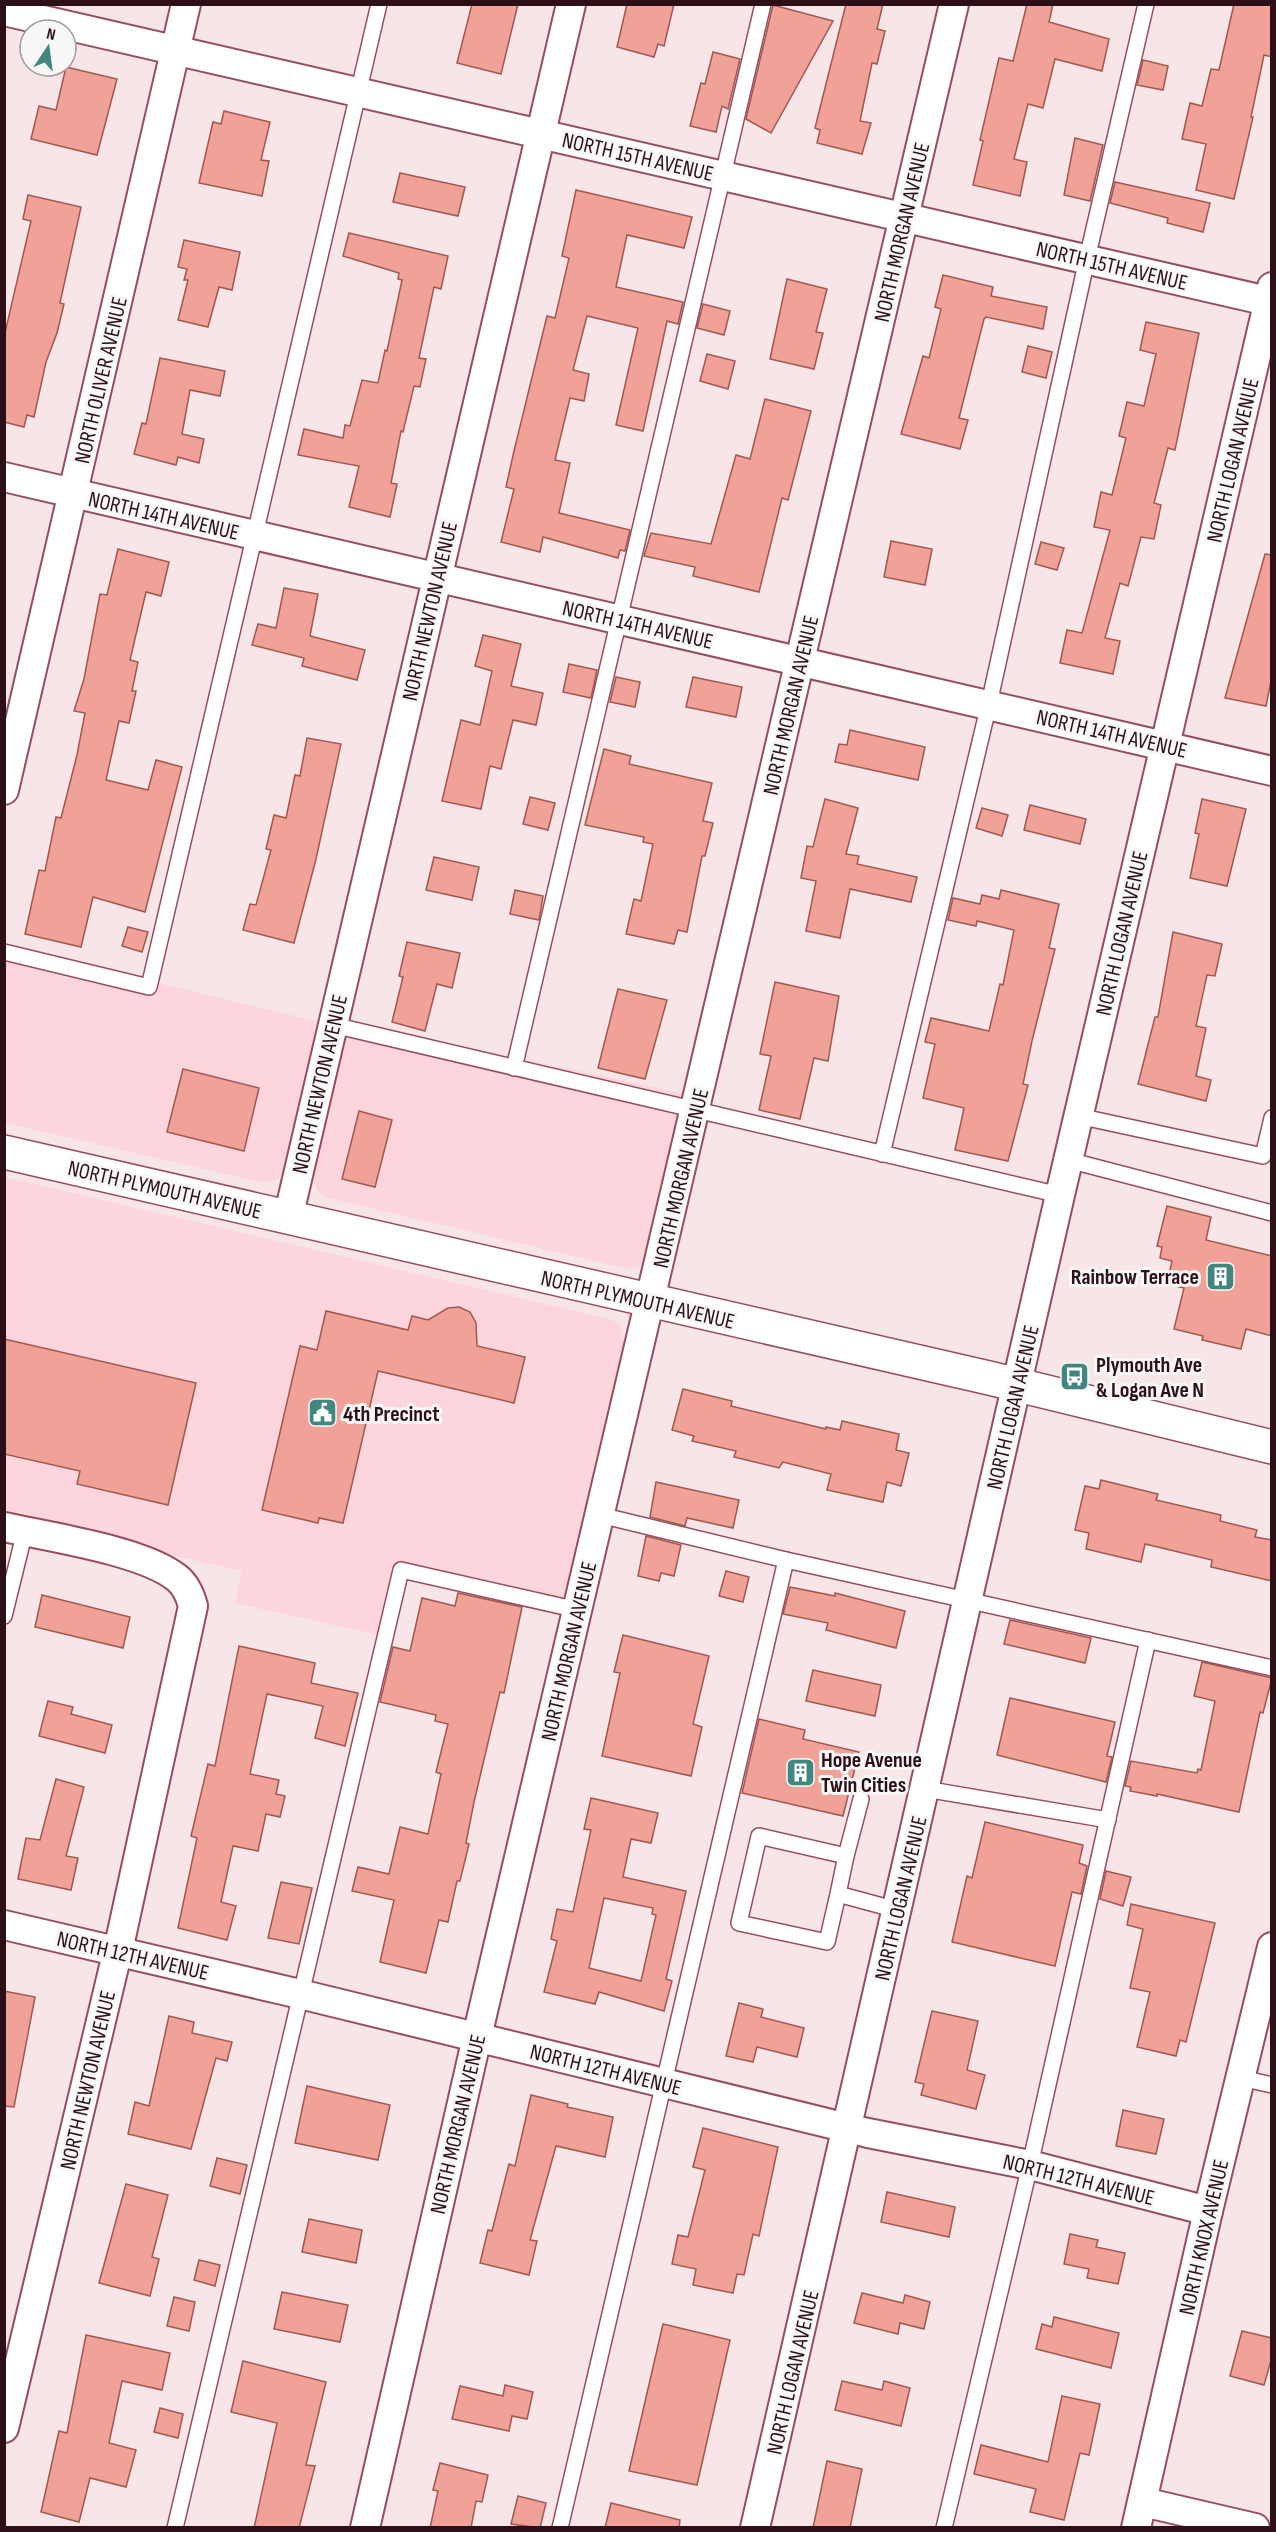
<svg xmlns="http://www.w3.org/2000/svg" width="1276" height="2532" viewBox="0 0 1276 2532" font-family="'Sofia Sans Condensed',sans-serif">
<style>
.built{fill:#fcd6dc}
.building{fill:#f0a198;stroke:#a15851;stroke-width:1.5;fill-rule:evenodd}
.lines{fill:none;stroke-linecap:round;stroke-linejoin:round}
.lane-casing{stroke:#964e5f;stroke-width:18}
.street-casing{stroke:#964e5f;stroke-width:32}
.secondary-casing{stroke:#964e5f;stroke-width:36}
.lane{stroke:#fff;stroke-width:15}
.street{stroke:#fff;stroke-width:28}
.secondary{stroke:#fff;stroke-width:33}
.labels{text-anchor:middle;stroke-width:6;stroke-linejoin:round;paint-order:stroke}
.street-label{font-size:22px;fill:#2d1017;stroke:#f7f7f7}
.poi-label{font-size:22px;font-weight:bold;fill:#2d1017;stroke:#f7f7f7;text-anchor:start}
</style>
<rect width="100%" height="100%" fill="#f7e5e8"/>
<g class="built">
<polygon points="5,946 319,1022 283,1173 276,1180 265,1183 5,1123"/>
<polygon points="347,1021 685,1094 645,1258 639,1267 628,1269 325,1197 317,1190 312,1178"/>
<polygon points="5,1177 613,1320 621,1327 624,1341 563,1599 396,1564 379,1635 235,1603 242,1571 5,1517"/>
</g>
<g class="building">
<polygon points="472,4 518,4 501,74 457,63"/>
<polygon points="627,4 674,4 664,46 658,44 654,57 617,47"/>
<polygon points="846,4 883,4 877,29 885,31 877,64 872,63 860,121 871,123 862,154 817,143 820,130 815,128"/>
<polygon points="1027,4 1053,4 1049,22 1109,39 1102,71 1055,59 1043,108 1028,104 1014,159 1027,162 1020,196 973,185 983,141 980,140 999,58 1013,61"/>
<polygon points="1234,4 1272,4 1272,57 1264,55 1251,117 1253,117 1234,199 1196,190 1206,144 1182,139 1190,103 1202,106 1211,69 1219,70"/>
<polygon points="773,5 833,21 771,133 746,119"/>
<polygon points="713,52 740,59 728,109 722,106 716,132 690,126 701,83 705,84"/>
<polygon points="1143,60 1168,66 1163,90 1137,85"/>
<polygon points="66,67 117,79 97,155 31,139 39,106 56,110"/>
<polygon points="224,111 270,122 261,160 269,161 262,196 199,183 213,122 221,124"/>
<polygon points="1075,138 1103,145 1090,201 1064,195"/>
<polygon points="400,173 465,187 458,216 393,202"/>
<polygon points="1115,182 1210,203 1203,232 1167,223 1168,218 1110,203"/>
<polygon points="576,190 692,217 684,248 627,235 616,287 683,302 678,324 667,321 643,431 616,425 638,328 587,316 573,370 589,374 584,401 570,398 555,460 570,463 559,513 630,530 625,551 620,550 618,558 543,537 540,552 501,542 514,489 506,487 514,451 547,316 555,318 569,258 562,256"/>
<polygon points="28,195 81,207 60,303 64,304 57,333 46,362 34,417 27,415 24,427 4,422 4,337 31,221 23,219"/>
<polygon points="349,233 448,256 441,289 434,287 419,358 426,359 420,387 414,386 403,432 401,431 391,483 397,484 390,517 349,507 359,466 298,455 304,429 343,438 345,425 350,426 362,380 378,383 385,350 387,351 402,280 398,279 399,273 343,256"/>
<polygon points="184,240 240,252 232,290 219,287 208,327 178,320 188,280 184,280 187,269 178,267"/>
<polygon points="943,275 993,287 991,296 1047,307 1043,329 986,317 984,319 959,418 968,420 960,449 901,434 923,356 929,358 941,309 935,307"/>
<polygon points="787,279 827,289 816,332 823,333 814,369 770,359"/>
<polygon points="703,304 730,311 724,335 697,328"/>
<polygon points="1146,322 1199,333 1175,450 1168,448 1154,503 1161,505 1154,539 1141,537 1128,586 1120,583 1105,638 1120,641 1113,674 1060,663 1067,630 1082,633 1110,530 1094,527 1101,492 1112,495 1126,438 1119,436 1127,402 1144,406 1156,354 1140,350"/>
<polygon points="1028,346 1052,352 1046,378 1022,372"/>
<polygon points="707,354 735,361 728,389 700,381"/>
<polygon points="160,358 225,371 220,396 190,390 182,434 204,439 199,463 178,457 176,465 134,454 142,423 146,424"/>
<polygon points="765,399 811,411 788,500 782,498 759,592 693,576 695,567 644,556 651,533 711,544 736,455 750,459"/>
<polygon points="891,541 932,549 925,585 884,577"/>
<polygon points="1041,542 1064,548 1057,570 1035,564"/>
<polygon points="118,549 169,562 161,596 146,592 130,660 138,662 132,691 136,691 129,723 119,721 106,780 148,790 156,760 182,767 145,912 93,897 81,947 25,934 39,870 45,871 56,817 61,818 77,755 85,713 74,711 84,679 100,594 107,595"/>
<polygon points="1265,554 1272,555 1272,676 1266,706 1225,698"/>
<polygon points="284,588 318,594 310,636 365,650 357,680 302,666 304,658 252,645 258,624 276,628"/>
<polygon points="483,635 521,644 511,686 543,693 536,725 513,720 501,769 490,766 481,809 442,801 461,720 480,725 492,671 475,666"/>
<polygon points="569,664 597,670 591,698 563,692"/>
<polygon points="616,677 640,682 635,707 610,702"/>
<polygon points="693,677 742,687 736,717 686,707"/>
<polygon points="850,730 925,747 918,780 835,762 839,744 847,745"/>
<polygon points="307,738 341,744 316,859 294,943 243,930 250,904 256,905 271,850 266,849 274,815 286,818 295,775 300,776"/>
<polygon points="604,749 631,756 629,764 712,783 703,821 713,823 705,856 702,856 687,932 678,930 674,944 626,934 634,899 641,901 653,844 643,842 644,837 585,825"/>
<polygon points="530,797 555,803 548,830 523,824"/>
<polygon points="825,799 858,808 846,854 859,856 857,864 917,877 911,902 850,889 840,938 806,931 816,881 801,878 807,846 813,847"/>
<polygon points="1202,799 1246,809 1227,886 1190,878 1199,834 1195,833"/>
<polygon points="1030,805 1086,819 1080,844 1024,830"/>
<polygon points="982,808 1008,815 1002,836 976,828"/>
<polygon points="434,857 479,867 472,900 426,890"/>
<polygon points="515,890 543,896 539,920 510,914"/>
<polygon points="1001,890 1059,904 1049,948 1055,949 1032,1041 1023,1084 1028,1085 1008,1161 955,1150 964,1108 923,1098 935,1044 925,1042 931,1018 989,1031 1000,984 1003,985 1014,930 977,921 976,926 948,920 953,898 980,904 982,895 999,899"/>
<polygon points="128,927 148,932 142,952 122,946"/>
<polygon points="1173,932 1222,944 1215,976 1207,975 1196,1026 1206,1028 1196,1076 1211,1080 1206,1101 1138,1084 1155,1017 1158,1017"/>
<polygon points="407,942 460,953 452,988 437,984 425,1031 392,1022 403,977 399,976"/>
<polygon points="775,982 839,996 828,1061 814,1058 800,1119 759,1110 771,1056 760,1054"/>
<polygon points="618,989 667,1000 645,1079 598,1068"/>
<polygon points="183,1069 259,1088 244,1151 167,1132"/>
<polygon points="359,1111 392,1120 375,1187 342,1179"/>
<polygon points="1167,1206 1211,1217 1206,1240 1272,1256 1272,1336 1246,1329 1241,1349 1202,1340 1203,1336 1174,1329 1184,1288 1167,1284 1172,1261 1160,1258 1162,1247 1157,1246"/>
<polygon points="459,1307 470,1312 476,1323 477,1346 525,1357 514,1403 378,1371 343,1523 319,1518 318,1523 262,1510 300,1346 317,1350 326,1311 408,1330 412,1316 428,1320 448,1308"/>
<polygon points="4,1339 196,1383 168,1505 77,1484 80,1471 4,1454"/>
<polygon points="683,1389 732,1401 731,1406 826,1429 826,1427 840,1430 842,1421 899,1434 896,1450 909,1453 901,1486 887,1482 883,1502 827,1490 831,1474 783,1462 779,1468 734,1457 736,1451 692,1441 694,1436 672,1430"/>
<polygon points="1101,1480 1158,1494 1156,1500 1221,1515 1220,1521 1257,1530 1255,1537 1272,1540 1272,1581 1211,1567 1212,1560 1145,1544 1141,1562 1086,1549 1089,1533 1075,1530 1085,1486 1099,1489"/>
<polygon points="656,1482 739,1500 733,1528 687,1518 685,1526 650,1517"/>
<polygon points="646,1536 681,1545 674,1576 661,1573 659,1581 638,1576"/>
<polygon points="726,1571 749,1577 743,1602 719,1596"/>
<polygon points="790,1587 835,1596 835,1593 905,1611 896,1648 826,1630 828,1623 783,1614"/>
<polygon points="458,1593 522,1607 504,1693 500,1692 474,1802 466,1843 469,1844 460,1881 457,1881 448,1922 439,1920 426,1973 380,1962 394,1900 352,1891 358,1867 389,1874 400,1827 428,1834 441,1774 436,1772 448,1724 435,1721 436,1715 380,1702 393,1647 410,1651 422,1598 455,1606"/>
<polygon points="42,1595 130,1617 123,1648 35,1627"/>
<polygon points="1010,1620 1091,1638 1085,1663 1004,1644"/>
<polygon points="623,1635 709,1656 693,1724 702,1727 691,1776 602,1756 620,1673 614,1672"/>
<polygon points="239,1646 315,1663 311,1683 358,1693 345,1746 315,1738 323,1706 267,1694 250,1774 279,1780 276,1794 285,1796 280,1817 266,1814 258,1851 233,1846 221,1902 236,1906 227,1940 178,1928 197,1838 191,1836 208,1764 215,1766"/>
<polygon points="1202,1662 1272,1678 1263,1713 1260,1712 1239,1812 1157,1794 1157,1796 1130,1791 1131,1787 1125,1786 1131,1761 1197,1773 1198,1769 1201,1770 1215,1701 1194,1696"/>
<polygon points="813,1670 881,1685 875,1716 806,1701"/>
<polygon points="1010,1698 1115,1722 1107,1756 1112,1757 1106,1782 997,1755"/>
<polygon points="48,1701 73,1707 71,1714 112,1725 105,1753 39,1736"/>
<polygon points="759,1719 805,1730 803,1739 859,1752 843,1816 742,1793"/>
<polygon points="56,1779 84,1787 66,1856 78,1858 71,1890 18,1879 26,1838 40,1840"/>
<path d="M591 1798 658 1813 651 1843 631 1839 623 1877 686 1891 666 1979 672 1981 664 2011 599 1992 595 2004 544 1992 557 1941 551 1939 557 1909 573 1912 591 1830 584 1829ZM604 1898 653 1908 652 1914 656 1915 641 1981 589 1968Z"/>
<polygon points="985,1822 1083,1845 1079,1863 1087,1866 1081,1894 1072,1892 1055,1966 952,1942 967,1876 972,1878"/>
<polygon points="1106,1871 1131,1877 1123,1906 1100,1899"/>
<polygon points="281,1882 312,1888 299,1944 268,1938"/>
<polygon points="1131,1904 1215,1923 1186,2042 1180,2040 1176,2056 1137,2047 1150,1992 1130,1988 1143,1929 1127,1925"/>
<polygon points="4,1991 35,1997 14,2107 4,2106"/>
<polygon points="739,2003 763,2009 761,2017 804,2028 797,2057 757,2047 753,2062 726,2056"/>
<polygon points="932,2011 978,2021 967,2070 985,2075 976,2109 921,2095 924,2084 915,2082"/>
<polygon points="169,2016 194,2022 192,2033 232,2042 227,2061 216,2058 191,2149 128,2134 135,2102 149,2106"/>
<polygon points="307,2086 390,2105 378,2160 295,2143"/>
<polygon points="531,2095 568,2104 567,2107 613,2117 605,2157 556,2146 530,2240 537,2241 529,2275 480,2263 488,2230 492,2231 509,2164 515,2166"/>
<polygon points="1123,2110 1164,2119 1156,2154 1116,2146"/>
<polygon points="703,2128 778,2147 759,2236 753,2234 744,2275 737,2274 733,2293 693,2285 696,2269 672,2264 678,2235 688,2237 705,2170 693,2167"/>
<polygon points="217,2158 247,2165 240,2194 210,2186"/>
<polygon points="126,2184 168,2195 152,2257 159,2259 150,2296 99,2283"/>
<polygon points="887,2192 955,2207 949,2237 881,2222"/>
<polygon points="309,2219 362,2230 356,2263 302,2252"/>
<polygon points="1070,2234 1098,2240 1096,2247 1125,2253 1118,2284 1087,2278 1089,2269 1064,2264"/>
<polygon points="199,2260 220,2265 215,2286 194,2280"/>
<polygon points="282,2292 348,2305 340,2342 274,2329"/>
<polygon points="862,2293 903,2303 905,2295 930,2302 924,2329 900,2323 898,2334 854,2323"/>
<polygon points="174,2297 195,2302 189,2331 167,2326"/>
<polygon points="1054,2317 1119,2333 1111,2368 1036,2349 1042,2324 1052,2327"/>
<polygon points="663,2324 730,2340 697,2485 629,2471"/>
<polygon points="1242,2331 1272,2338 1272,2357 1264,2385 1230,2376"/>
<polygon points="86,2335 170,2353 162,2390 122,2381 109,2443 136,2450 126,2487 90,2478 79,2522 41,2512 59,2431 67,2433"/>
<polygon points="243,2361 326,2382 306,2465 315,2466 299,2528 254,2528 277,2423 231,2412"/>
<polygon points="842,2381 882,2390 884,2381 910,2388 901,2426 835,2410"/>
<polygon points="505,2385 533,2392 527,2419 512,2416 509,2431 452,2419 460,2386 503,2396"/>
<polygon points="1062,2396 1100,2404 1089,2455 1080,2453 1064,2520 1030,2512 1036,2489 974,2474 981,2445 1048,2462"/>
<polygon points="160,2408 183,2414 178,2438 154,2432"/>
<polygon points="827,2461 862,2469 850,2528 813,2528"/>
<polygon points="440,2463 488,2475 482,2502 476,2501 471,2528 430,2528 438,2491 433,2490"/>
<polygon points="518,2496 546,2503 540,2528 511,2524"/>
<polygon points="611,2503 680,2520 679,2528 605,2528"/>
</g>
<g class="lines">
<defs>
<g id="lane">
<polyline points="4,952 149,987 379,4"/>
<polyline points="333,1025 1060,1195"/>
<polyline points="514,1068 763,4"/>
<polyline points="1078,1116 1263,1156 1272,1118"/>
<polyline points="882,1154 989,704 1087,259 1146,4"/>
<polyline points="1068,1160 1272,1213"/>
<polyline points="600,1515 786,1560 1272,1668"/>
<polyline points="4,1616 25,1531"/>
<polyline points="925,1789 1108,1820"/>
<polyline points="846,1856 861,1799"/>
<polyline points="838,1894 846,1856 759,1836 739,1923 827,1942 838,1894 897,1910"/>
<polyline points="1241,2078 1272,2085"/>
<polyline points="175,2528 401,1570 578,1610"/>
<polyline points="560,2528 786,1560"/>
<polyline points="944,2528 1030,2165 1148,1640"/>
</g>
<g id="street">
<polyline points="4,11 1272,302"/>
<polyline points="4,477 1272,771"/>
<polyline points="4,790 186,4"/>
<polyline points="288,1218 571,4"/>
<path d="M4 1527C50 1537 144 1551 177 1578 186 1585 190 1595 193 1606L121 1937 4 2428"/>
<polyline points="4,1925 300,1994 868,2133 1030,2165 1208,2211"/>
<polyline points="1143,2502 1255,2528"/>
<polyline points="365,2528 483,2011 954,4"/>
<polyline points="755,2528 1060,1195 1272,287"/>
<polyline points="1136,2528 1208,2211 1272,1947"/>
</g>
<polyline id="secondary" points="4,1152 989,1378 1272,1447"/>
</defs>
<use href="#lane" class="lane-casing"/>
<use href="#street" class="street-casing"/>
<use href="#secondary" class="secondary-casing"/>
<use href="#lane" class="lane"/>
<use href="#street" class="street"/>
<use href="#secondary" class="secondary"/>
</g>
<defs>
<symbol id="building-square" viewBox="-11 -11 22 22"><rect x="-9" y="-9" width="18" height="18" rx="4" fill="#40877f" stroke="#f7f7f7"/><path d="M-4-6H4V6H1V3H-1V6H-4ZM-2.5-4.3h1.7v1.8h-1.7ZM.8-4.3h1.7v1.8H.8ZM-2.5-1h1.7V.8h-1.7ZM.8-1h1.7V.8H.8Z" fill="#fff"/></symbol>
<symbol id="bus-square" viewBox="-11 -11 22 22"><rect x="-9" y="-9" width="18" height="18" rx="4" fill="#40877f" stroke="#f7f7f7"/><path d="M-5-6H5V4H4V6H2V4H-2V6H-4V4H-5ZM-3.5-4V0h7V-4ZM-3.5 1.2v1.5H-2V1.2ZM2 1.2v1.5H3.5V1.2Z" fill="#fff"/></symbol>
<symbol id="civic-square" viewBox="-11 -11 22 22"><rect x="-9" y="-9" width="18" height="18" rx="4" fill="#40877f" stroke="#f7f7f7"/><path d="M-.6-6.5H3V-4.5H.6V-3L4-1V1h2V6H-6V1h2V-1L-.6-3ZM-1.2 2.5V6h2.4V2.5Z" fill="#fff"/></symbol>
</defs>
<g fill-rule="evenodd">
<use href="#building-square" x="1204" y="1260" width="33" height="33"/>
<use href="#bus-square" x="1058" y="1360" width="33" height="33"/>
<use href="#civic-square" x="306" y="1396" width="33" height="33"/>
<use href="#building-square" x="784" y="1756" width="33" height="33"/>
</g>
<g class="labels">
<g class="street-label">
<text transform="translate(638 156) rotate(13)" y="8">NORTH 15TH AVENUE</text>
<text transform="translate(901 232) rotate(-77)" y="8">NORTH MORGAN AVENUE</text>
<text transform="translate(1112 265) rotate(13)" y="8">NORTH 15TH AVENUE</text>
<text transform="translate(100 380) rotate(-77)" y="8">NORTH OLIVER AVENUE</text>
<text transform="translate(1232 460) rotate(-77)" y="8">NORTH LOGAN AVENUE</text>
<text transform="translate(164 515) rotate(13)" y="8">NORTH 14TH AVENUE</text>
<text transform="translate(429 611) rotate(-77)" y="8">NORTH NEWTON AVENUE</text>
<text transform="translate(638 624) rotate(13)" y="8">NORTH 14TH AVENUE</text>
<text transform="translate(790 705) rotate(-77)" y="8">NORTH MORGAN AVENUE</text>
<text transform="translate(1112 733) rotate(13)" y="8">NORTH 14TH AVENUE</text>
<text transform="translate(1121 933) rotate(-77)" y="8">NORTH LOGAN AVENUE</text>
<text transform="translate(319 1084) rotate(-77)" y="8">NORTH NEWTON AVENUE</text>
<text transform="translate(680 1178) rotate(-77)" y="8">NORTH MORGAN AVENUE</text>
<text transform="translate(165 1189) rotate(13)" y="8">NORTH PLYMOUTH AVENUE</text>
<text transform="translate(638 1299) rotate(13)" y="8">NORTH PLYMOUTH AVENUE</text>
<text transform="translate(1012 1407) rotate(-77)" y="8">NORTH LOGAN AVENUE</text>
<text transform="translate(568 1651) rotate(-77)" y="8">NORTH MORGAN AVENUE</text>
<text transform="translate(900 1898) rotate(-77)" y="8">NORTH LOGAN AVENUE</text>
<text transform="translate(133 1955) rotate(13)" y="8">NORTH 12TH AVENUE</text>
<text transform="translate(606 2069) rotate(14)" y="8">NORTH 12TH AVENUE</text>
<text transform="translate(87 2080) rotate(-77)" y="8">NORTH NEWTON AVENUE</text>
<text transform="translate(457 2124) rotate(-77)" y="8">NORTH MORGAN AVENUE</text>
<text transform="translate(1079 2179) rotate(14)" y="8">NORTH 12TH AVENUE</text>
<text transform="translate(1203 2237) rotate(-77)" y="8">NORTH KNOX AVENUE</text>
<text transform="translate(792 2372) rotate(-77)" y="8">NORTH LOGAN AVENUE</text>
</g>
<g class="poi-label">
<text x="1199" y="1284" text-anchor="end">Rainbow Terrace</text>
<text x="1096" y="1372">Plymouth Ave<tspan x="1096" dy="25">&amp; Logan Ave N</tspan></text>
<text x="343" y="1421">4th Precinct</text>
<text x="821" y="1767">Hope Avenue<tspan x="821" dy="25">Twin Cities</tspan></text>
</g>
</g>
<rect width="1276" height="2532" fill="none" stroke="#2d1017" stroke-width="12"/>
<g transform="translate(48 48) rotate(13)"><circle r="28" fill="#f7f7f7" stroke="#a69b9d" stroke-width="1.5"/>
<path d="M0-4.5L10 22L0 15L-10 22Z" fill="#40877f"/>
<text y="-9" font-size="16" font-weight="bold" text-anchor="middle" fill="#2d1017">N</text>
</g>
</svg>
